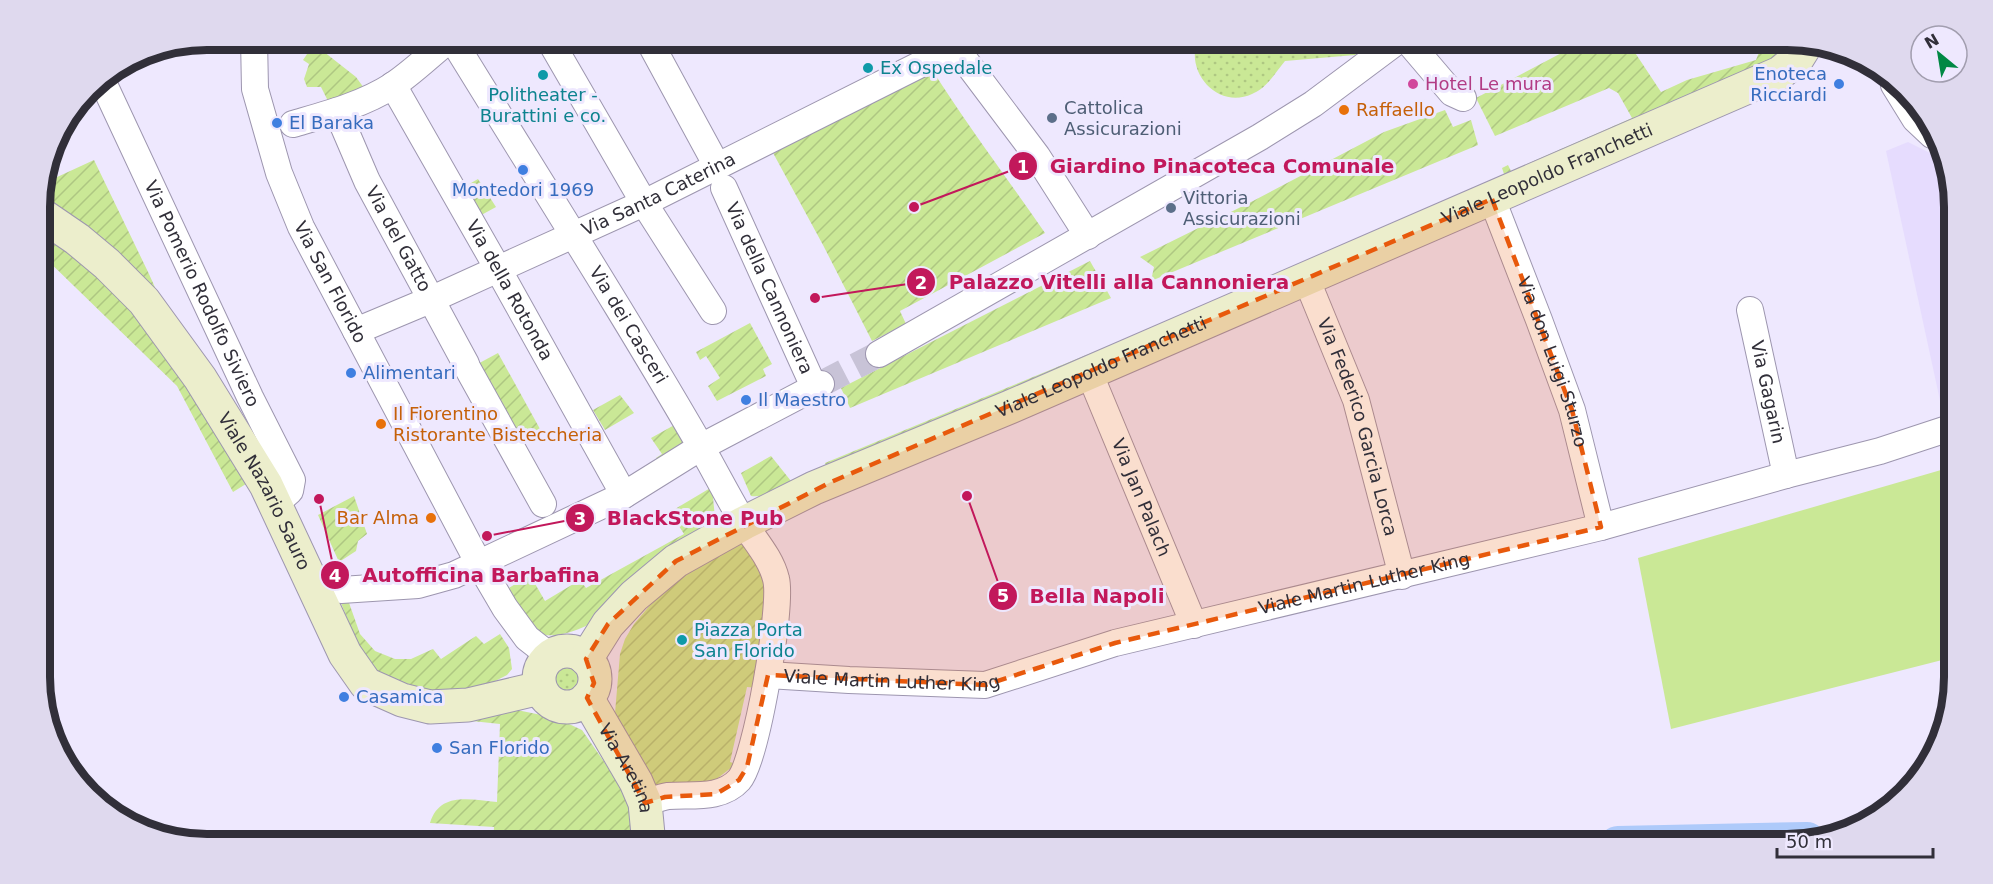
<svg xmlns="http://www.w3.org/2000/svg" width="1993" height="884" viewBox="0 0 1993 884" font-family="'DejaVu Sans',sans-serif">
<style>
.built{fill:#e6dcfe}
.grass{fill:url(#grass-dots)}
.garden{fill:url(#garden-furrows)}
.pitch{fill:#cae896}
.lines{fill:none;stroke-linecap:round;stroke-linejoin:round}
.river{stroke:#aecafa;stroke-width:38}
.street-tunnel{stroke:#c8c3d7;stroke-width:26;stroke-dasharray:26 13;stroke-linecap:butt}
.street-casing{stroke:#9d96af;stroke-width:28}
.secondary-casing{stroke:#9d96af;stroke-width:35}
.street{stroke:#fff;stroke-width:26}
.secondary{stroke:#eceecc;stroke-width:33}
.marked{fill:#e8590c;fill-opacity:0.2;stroke:#e8590c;stroke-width:4.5;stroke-dasharray:12 8;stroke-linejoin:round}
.culture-dot{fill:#0f9aa8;stroke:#eee8fe;stroke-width:2}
.hotel-dot{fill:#d1479c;stroke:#eee8fe;stroke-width:2}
.shop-dot{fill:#3f7fe0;stroke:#eee8fe;stroke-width:2}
.food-dot{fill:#e8710a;stroke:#eee8fe;stroke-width:2}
.service-dot{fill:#5c6f8a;stroke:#eee8fe;stroke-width:2}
.labels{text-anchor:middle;stroke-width:6;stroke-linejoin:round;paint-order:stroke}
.culture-label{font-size:18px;fill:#0d838f;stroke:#eee8fe;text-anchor:start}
.shop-label{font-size:18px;fill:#366cbe;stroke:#eee8fe;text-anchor:start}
.hotel-label{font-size:18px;fill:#b23c85;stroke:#eee8fe;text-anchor:start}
.service-label{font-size:18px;fill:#4e5e75;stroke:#eee8fe;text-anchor:start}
.food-label{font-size:18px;fill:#c56008;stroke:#eee8fe;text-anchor:start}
.street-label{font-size:18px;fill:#312f39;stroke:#eee8fe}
.rim{fill:none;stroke:#312f39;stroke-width:8}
.leader{fill:none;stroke:#c2185b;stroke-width:2}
.callout-dot{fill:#c2185b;stroke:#eee8fe;stroke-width:2}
.mark-label{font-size:18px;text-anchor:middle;font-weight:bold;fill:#fff}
.callout-label{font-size:20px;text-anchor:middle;font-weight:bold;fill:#c2185b;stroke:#eee8fe;stroke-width:6;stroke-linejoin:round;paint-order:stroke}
</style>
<defs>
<pattern id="grass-dots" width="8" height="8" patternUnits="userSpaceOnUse" patternTransform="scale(1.5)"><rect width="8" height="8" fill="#cae896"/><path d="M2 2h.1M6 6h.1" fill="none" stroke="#aec782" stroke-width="1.8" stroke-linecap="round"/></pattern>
<pattern id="garden-furrows" width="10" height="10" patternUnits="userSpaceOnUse" patternTransform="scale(1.5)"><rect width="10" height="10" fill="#cae896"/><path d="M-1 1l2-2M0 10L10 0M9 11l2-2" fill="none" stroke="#aec782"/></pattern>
</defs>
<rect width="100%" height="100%" fill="#eee8fe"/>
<polygon class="built" points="1908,142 1942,159 1953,184 1953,395 1941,405 1886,151"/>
<g class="grass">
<path d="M1198 39H1378L1355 55 1285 61C1275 73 1267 88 1252 94 1218 110 1184 72 1198 39Z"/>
<circle cx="566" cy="679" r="19"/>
</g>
<g class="garden">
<polygon points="1588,39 1626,39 1661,92 1687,80 1756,60 1764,39 1792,40 1783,56 1507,183 1502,168 1508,165 1511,171 1632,118 1618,93 1609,88 1495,136 1476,98"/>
<polygon points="314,44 356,77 369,95 332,109 321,87 307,87 304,79 309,64 303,60"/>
<path d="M931 68C967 125 1007 178 1045 233L900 311 906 324 872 341 823 245 772 151Z"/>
<polygon points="1445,110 1453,127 1471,120 1478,145 1151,281 1154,267 1140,257 1253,201 1384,132"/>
<polygon points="94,160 149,274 179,341 254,479 233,492 177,386 40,253 39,195 42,184"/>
<polygon points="478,179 496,207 474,219 457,191"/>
<polygon points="1090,261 1111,298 850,408 841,388"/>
<polygon points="750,323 772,364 763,369 766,376 717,401 708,386 720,378 706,356 700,360 696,352"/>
<polygon points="1147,330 828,471 825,463"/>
<polygon points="498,353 540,429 512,442 472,367"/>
<polygon points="620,395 634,413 605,430 593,410"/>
<polygon points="678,423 686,443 659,462 656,458 662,454 651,438"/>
<path d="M771 456 791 481C778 488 767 498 751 496L741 473Z"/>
<path d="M712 487 715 518 712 525 586 626C573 632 550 640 536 632 529 628 513 598 507 589L530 575 545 601 580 580 586 588 684 534 670 512Z"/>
<polygon points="354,496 367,534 358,541 356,551 339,562 318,515"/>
<polygon points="729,538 745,544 761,571 766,592 759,688 747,687 730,762 736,764 714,781 649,793 614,725 620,654 625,639 634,624 666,586"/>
<polygon points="347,597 360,634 375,651 395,659 411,659 433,649 441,659 476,636 484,644 500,634 509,648 512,669 507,675 466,696 428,698 378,677 359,648 339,598"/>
<path d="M517 710 556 718 582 730 623 789 632 808 634 845H493L494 827 430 823C440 791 471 800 497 802L500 724 472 721 470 714Z"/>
</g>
<polygon class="pitch" points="1941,470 1954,523 1954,657 1671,729 1638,558"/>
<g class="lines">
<polyline class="river" points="1618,845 1807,841"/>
<polyline class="street-tunnel" points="821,384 879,354"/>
<defs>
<g id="street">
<path id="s1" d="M254 39 255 89 279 173 301 227 478 562 505 608 527 638 550 656"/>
<path id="s2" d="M452 39C538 179 627 318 709 461 720 481 731 502 743 522 755 541 771 558 776 579 783 605 756 761 739 780 721 800 691 794 668 796 660 797 652 801 645 803"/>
<polyline points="549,39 644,203 713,311"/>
<polyline points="648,39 717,166"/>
<polyline points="949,39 1037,156 1088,236"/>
<polyline points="1406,39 1452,93 1463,98"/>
<path id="s3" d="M101 78 250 397 292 480 290 491 275 504"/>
<path id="s4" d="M393 85 498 269 624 495"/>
<polyline points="1894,85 1915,119 1932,135"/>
<path id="s5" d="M337 111 367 181 466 364"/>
<path d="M293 124C327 114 362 105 392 86 412 73 431 54 450 39"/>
<path id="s6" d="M724 188 814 387"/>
<path id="s7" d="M1492 199 1539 320 1572 410 1601 527"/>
<path id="s8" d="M1306 278 1356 400 1402 576"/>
<path id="s9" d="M1750 310 1786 475"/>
<path id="s10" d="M356 331 430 300 644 203 955 47"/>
<polyline points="879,354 1260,137 1313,104 1400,39"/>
<polyline points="468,369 543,504"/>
<path id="s11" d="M1089 372 1194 625"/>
<polyline points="314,586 341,590 418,585 454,575 624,495 701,447 821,384"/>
<path id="s12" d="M768 675 849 680 985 685 1115 643 1601 527 1786 475 1880 451 1953 427"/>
</g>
<g id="secondary">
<path id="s13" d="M39 213 77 239 107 264 144 301 200 378 266 485 345 654 366 684 402 700 430 707 468 705 540 688"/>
<circle cx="567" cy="679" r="28"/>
<path id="s14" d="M586 659 608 624 634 596 676 561 744 523 814 488 1010 407 1780 73 1797 59 1807 43"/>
<path id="s15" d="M587 698 636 782 645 803 649 845"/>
</g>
</defs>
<use href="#street" class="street-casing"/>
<use href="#secondary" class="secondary-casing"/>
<use href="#street" class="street"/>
<use href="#secondary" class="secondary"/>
</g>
<path class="marked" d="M1492 199 1572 410 1601 527 1115 643 985 685 768 675 747 767 739 780 716 794 665 797 645 803 587 698 594 683 586 659 608 624 676 561 831 482Z"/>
<g class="culture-dot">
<circle cx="868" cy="68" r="6"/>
<circle cx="543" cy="75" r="6"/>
<circle cx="682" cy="640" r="6"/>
</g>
<circle class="hotel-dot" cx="1413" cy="84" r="6"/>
<g class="shop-dot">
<circle cx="1839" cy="84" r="6"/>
<circle cx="277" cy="123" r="6"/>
<circle cx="523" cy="170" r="6"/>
<circle cx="351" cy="373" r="6"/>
<circle cx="746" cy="400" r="6"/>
<circle cx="344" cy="697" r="6"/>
<circle cx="437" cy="748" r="6"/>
</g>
<g class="food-dot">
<circle cx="1344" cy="110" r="6"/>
<circle cx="381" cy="424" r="6"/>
<circle cx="431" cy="518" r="6"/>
</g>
<g class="service-dot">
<circle cx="1052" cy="118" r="6"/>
<circle cx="1171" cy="208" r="6"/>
</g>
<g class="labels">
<g class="culture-label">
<text x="880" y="74">Ex Ospedale</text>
<text x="543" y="101" text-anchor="middle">Politheater -<tspan x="543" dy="21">Burattini e co.</tspan></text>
<text x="694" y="636">Piazza Porta<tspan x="694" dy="21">San Florido</tspan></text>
</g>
<g class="shop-label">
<text x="1827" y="80" text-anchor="end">Enoteca<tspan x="1827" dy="21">Ricciardi</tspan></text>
<text x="289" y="129">El Baraka</text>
<text x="523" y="196" text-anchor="middle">Montedori 1969</text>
<text x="363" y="379">Alimentari</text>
<text x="758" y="406">Il Maestro</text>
<text x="356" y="703">Casamica</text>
<text x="449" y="754">San Florido</text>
</g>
<g class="hotel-label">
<text x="1425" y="90">Hotel Le mura</text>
</g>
<g class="service-label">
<text x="1064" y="114">Cattolica<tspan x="1064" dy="21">Assicurazioni</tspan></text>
<text x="1183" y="204">Vittoria<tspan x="1183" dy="21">Assicurazioni</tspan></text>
</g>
<g class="food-label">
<text x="1356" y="116">Raffaello</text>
<text x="393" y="420">Il Fiorentino<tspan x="393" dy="21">Ristorante Bisteccheria</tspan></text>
<text x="419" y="524" text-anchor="end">Bar Alma</text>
</g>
<g class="street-label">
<text dy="6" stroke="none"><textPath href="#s14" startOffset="1088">Viale Leopoldo Franchetti</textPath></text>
<text dy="6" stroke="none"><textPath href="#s10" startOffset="332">Via Santa Caterina</textPath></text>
<text dy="6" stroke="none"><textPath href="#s5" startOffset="142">Via del Gatto</textPath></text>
<text dy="6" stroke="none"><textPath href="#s1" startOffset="258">Via San Florido</textPath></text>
<text dy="6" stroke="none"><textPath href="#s6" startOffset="110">Via della Cannoniera</textPath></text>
<text dy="6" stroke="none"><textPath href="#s4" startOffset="236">Via della Rotonda</textPath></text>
<text dy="6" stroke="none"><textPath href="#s3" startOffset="238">Via Pomerio Rodolfo Siviero</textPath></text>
<text dy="6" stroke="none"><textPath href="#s2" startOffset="336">Via dei Casceri</textPath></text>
<text dy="6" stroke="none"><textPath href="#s7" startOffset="174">Via don Luigi Sturzo</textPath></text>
<text dy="6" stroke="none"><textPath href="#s14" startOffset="602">Viale Leopoldo Franchetti</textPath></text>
<text dy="6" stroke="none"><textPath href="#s9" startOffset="84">Via Gagarin</textPath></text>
<text dy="6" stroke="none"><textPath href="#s8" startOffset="158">Via Federico Garcia Lorca</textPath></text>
<text dy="6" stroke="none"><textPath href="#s13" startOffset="363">Viale Nazario Sauro</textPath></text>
<text dy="6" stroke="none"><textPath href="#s11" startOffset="136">Via Jan Palach</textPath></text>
<text dy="6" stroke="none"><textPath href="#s12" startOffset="610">Viale Martin Luther King</textPath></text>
<text dy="6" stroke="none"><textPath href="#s12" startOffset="124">Viale Martin Luther King</textPath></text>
<text dy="6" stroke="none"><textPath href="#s15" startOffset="81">Via Aretina</textPath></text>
</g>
</g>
<path d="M0 0H1993V884H0ZM207 50H1787A157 157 0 0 1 1944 207V677A157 157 0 0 1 1787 834H207A157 157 0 0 1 50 677V207A157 157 0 0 1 207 50Z" fill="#dfd9ee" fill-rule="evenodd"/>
<path class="rim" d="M207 50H1787A157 157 0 0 1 1944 207V677A157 157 0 0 1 1787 834H207A157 157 0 0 1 50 677V207A157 157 0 0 1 207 50Z"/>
<path class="leader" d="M914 207L1023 166M815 298L921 282M487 536L580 518M319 499L335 575M967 496L1003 596"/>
<g class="callout-dot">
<circle cx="914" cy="207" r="6"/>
<circle cx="815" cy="298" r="6"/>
<circle cx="487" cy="536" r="6"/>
<circle cx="319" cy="499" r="6"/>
<circle cx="967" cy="496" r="6"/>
<circle cx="1023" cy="166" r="15"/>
<circle cx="921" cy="282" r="15"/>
<circle cx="580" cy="518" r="15"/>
<circle cx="335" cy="575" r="15"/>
<circle cx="1003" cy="596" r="15"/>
</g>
<g class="mark-label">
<text x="1023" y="173">1</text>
<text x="921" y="289">2</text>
<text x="580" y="525">3</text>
<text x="335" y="582">4</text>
<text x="1003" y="602">5</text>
</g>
<g class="callout-label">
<text x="1222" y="173">Giardino Pinacoteca Comunale</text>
<text x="1119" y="289">Palazzo Vitelli alla Cannoniera</text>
<text x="695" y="525">BlackStone Pub</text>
<text x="481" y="582">Autofficina Barbafina</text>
<text x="1097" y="603">Bella Napoli</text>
</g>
<g transform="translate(1939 54) rotate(330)"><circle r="28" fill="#eee8fe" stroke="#a29eaf" stroke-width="1.5"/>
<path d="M0-4.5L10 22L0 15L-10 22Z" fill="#008844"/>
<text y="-9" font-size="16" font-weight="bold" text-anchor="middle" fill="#312f39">N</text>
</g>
<path d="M1777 848v9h156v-9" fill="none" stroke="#312f39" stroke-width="3"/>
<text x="1786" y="848" font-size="18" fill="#312f39" stroke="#eee8fe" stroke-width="4.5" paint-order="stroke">50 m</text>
</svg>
